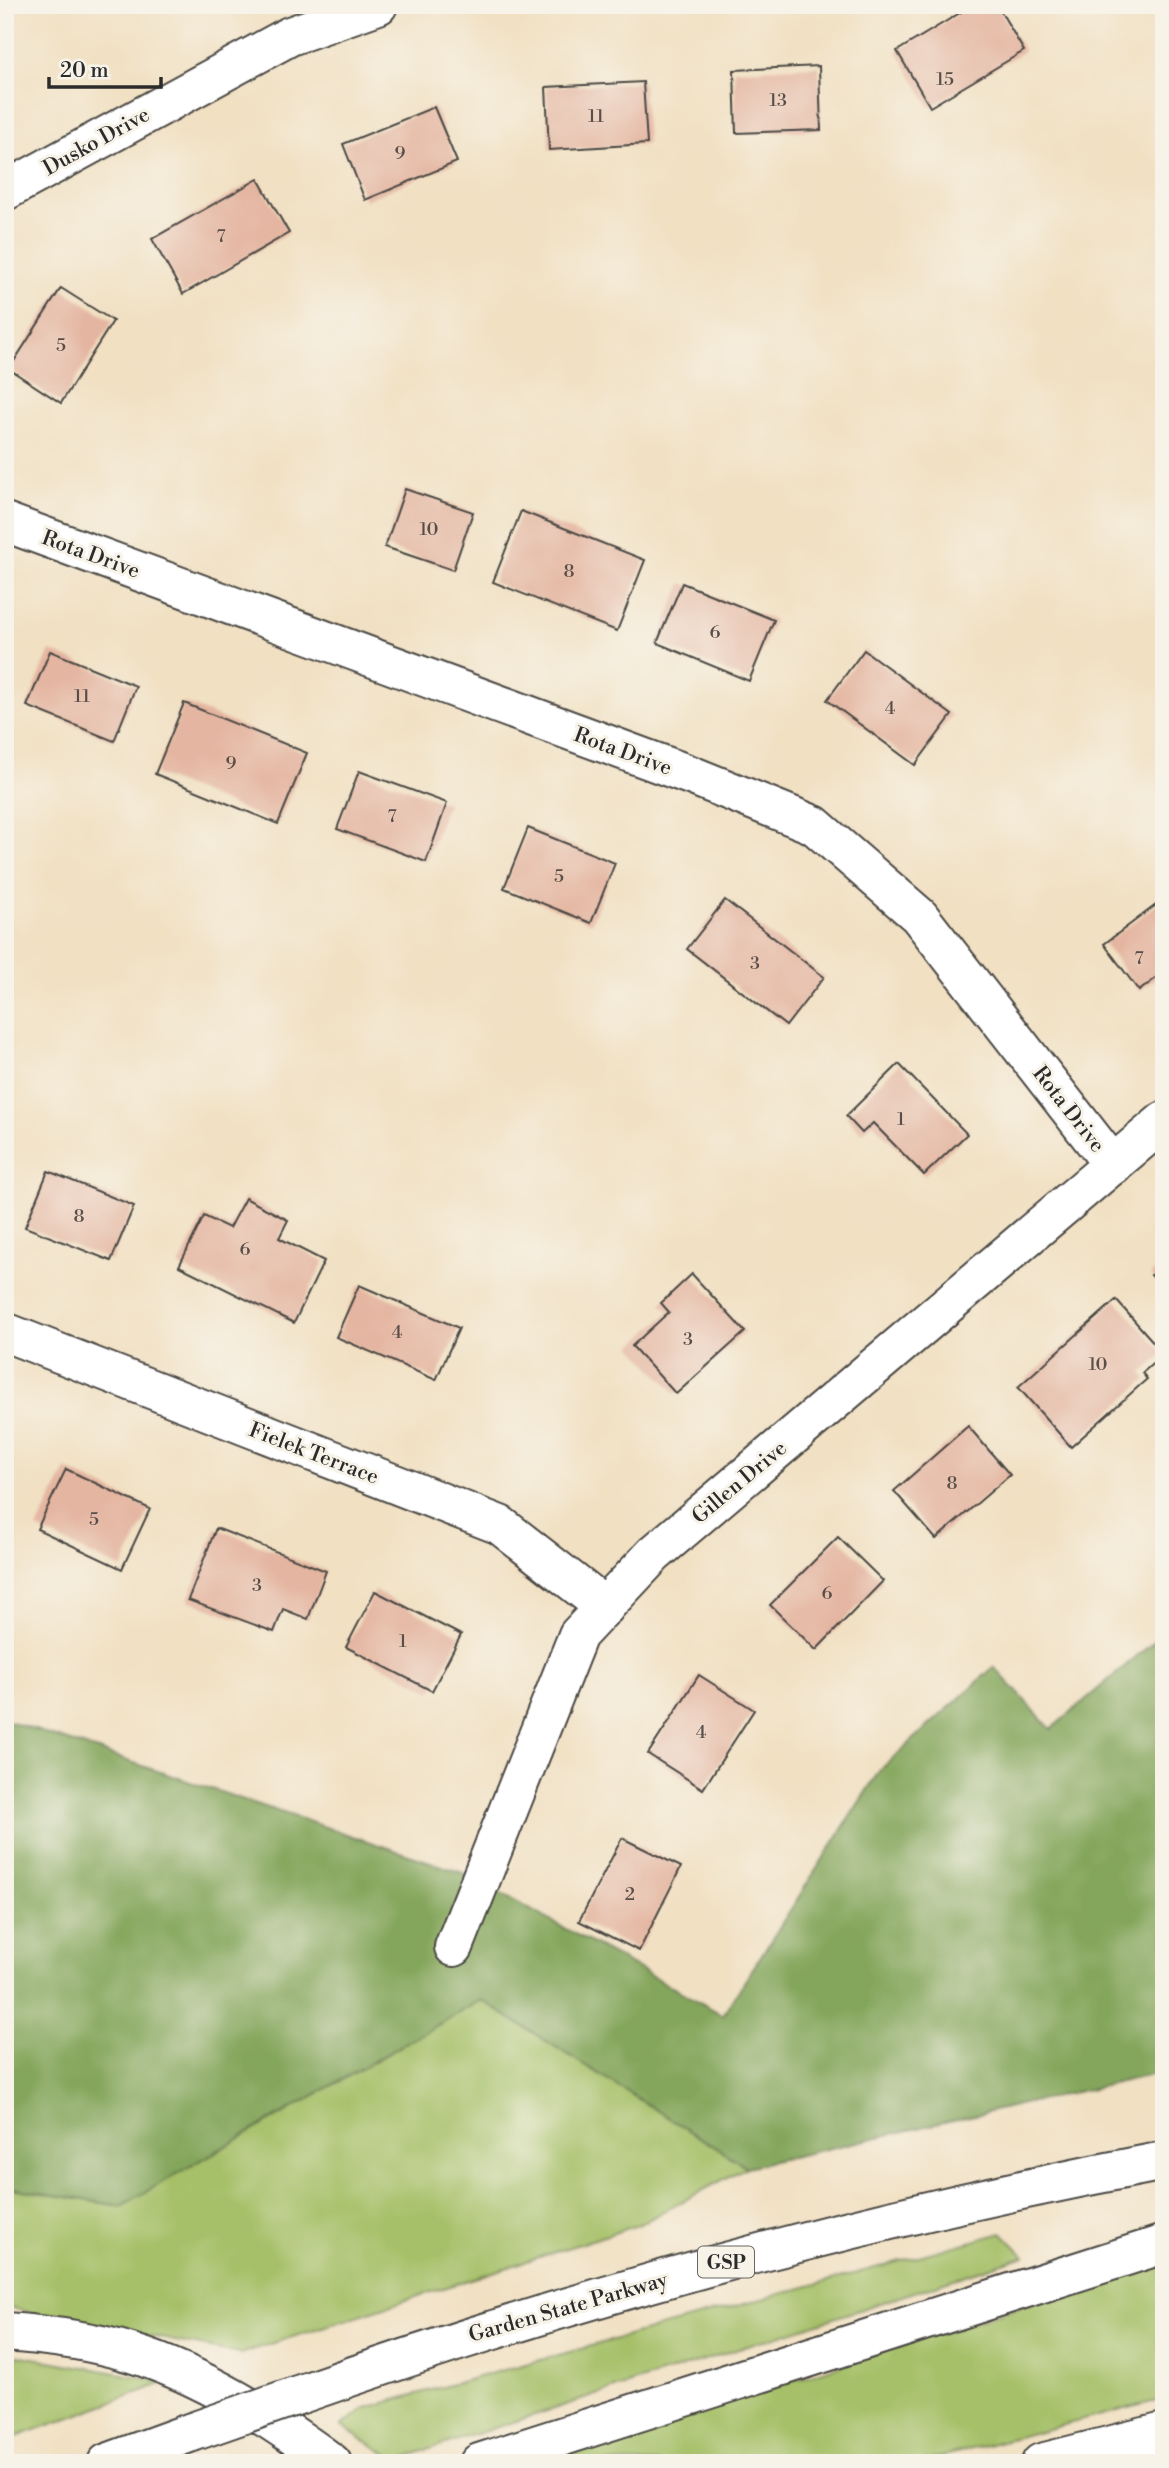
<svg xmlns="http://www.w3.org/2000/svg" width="1169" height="2468" viewBox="0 0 1169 2468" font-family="'Libre Bodoni',serif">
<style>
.green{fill:#a5c067;stroke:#687649;stroke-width:2}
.forest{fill:#84a65c;stroke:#586844;stroke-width:2}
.building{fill:#e4b5a0}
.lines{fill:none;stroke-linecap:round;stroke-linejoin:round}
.street-casing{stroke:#494642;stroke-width:42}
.highway-casing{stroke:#494642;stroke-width:42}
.street{stroke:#fff;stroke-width:38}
.highway{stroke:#fff;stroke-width:38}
.highway-bridge-casing{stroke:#494642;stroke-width:42;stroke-linecap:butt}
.highway-bridge{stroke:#fff;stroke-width:38}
.labels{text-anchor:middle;stroke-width:6;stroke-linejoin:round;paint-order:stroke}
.number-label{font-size:18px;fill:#594e48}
.shield{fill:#f7f3e8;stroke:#686764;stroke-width:2}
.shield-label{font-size:19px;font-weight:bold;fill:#2b2b2b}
.street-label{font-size:21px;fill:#2b2b2b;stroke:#f7f3e8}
</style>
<rect width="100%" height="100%" fill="#f7f3e8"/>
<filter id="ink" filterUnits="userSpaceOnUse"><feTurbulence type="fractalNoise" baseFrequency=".0143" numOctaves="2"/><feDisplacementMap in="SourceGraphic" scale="14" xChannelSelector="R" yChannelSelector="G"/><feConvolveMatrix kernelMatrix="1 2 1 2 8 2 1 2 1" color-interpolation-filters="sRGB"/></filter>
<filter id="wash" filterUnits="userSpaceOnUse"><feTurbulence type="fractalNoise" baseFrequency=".00686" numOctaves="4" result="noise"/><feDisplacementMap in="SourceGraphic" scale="28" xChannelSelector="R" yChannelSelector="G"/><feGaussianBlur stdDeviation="1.57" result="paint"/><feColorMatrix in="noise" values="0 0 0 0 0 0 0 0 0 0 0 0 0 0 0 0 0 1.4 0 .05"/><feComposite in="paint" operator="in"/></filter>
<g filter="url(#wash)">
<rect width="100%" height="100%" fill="#f1e0c2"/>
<g class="green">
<polygon points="481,2000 747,2167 638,2225 240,2354 5,2307 5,2187 121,2206"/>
<polygon points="1002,2233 1025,2256 396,2460 341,2426 366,2408"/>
<polygon points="1164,2259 1164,2399 917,2463 543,2463"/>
<polygon points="5,2353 167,2382 5,2441"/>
</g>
<polygon class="forest" points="1164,1633 1164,2072 747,2167 481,2000 121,2206 5,2187 5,1720 463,1873 723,2015 880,1770 994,1667 1051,1729"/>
<g id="blocks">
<g class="building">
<polygon points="973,5 997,5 1024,51 930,107 897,51"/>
<polygon points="819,66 821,130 736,133 734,70"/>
<polygon points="643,82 647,144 549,150 546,87"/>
<polygon points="434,107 457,162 365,200 343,144"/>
<polygon points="258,179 289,233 183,294 152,239"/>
<polygon points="61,288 113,321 61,403 9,369"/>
<polygon points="405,489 473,512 453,570 385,547"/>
<polygon points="521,511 645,560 617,631 493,582"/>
<polygon points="682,583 774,620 749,681 657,643"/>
<polygon points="864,650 952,715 915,765 827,700"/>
<polygon points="50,651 136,686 114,741 27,706"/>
<polygon points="184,703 307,753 278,824 155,774"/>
<polygon points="359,771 447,803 426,862 337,829"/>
<polygon points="528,828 615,863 591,923 504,888"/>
<polygon points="1164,899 1164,972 1139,991 1104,944"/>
<polygon points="725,900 824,977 786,1026 687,949"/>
<polygon points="899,1064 967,1134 924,1175 873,1123 862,1133 846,1116"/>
<polygon points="48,1171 134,1206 111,1261 25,1227"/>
<polygon points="245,1198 288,1220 279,1238 324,1261 294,1323 179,1266 204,1216 229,1228"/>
<polygon points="1164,1263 1164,1289 1151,1275"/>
<polygon points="692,1274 745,1332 676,1394 632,1346 669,1312 661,1303"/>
<polygon points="359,1285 459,1328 436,1380 336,1337"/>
<polygon points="1116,1300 1164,1354 1142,1373 1147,1379 1071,1447 1018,1387"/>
<polygon points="968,1426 1010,1475 936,1539 894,1491"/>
<polygon points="66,1469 150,1509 122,1569 37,1529"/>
<polygon points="216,1528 326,1571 308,1619 283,1609 274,1632 188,1600"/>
<polygon points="838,1537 883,1581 816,1650 770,1605"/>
<polygon points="375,1591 461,1635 432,1691 346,1647"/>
<polygon points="699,1675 754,1710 703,1789 648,1754"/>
<polygon points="622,1838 681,1867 639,1951 579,1921"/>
</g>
</g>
</g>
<g filter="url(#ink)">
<use href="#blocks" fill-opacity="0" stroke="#494642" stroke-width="2"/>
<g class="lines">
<defs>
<g id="street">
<polyline points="5,191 290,36 378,5"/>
<polyline points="5,522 693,776 814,825 919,916 1113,1165"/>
<polyline points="5,1332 500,1525 605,1607"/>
<polyline points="454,1947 578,1635 654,1554 1164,1121"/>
</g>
<g id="highway">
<path d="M5 2332C48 2335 90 2340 131 2353 203 2375 272 2419 332 2463"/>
<path d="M298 2395C580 2296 869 2217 1164 2161"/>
<polyline points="107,2463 192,2432"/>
<polyline points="479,2463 1164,2244"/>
<polyline points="1041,2463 1164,2432"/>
</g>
</defs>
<use href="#street" class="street-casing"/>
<use href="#highway" class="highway-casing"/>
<use href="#street" class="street"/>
<use href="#highway" class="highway"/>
<defs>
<polyline id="highway-bridge" points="192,2432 298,2395"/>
</defs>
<use href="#highway-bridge" class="highway-bridge-casing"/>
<use href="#highway-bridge" class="highway-bridge"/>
</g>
</g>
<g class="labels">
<g class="number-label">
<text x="945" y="85">15</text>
<text x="778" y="106">13</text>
<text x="596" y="122">11</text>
<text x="400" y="159">9</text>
<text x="221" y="242">7</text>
<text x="61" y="351">5</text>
<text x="429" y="535">10</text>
<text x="569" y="577">8</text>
<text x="715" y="638">6</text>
<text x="82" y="702">11</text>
<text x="890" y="714">4</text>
<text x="231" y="769">9</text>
<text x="392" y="822">7</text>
<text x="559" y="882">5</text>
<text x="1139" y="964">7</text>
<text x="755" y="969">3</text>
<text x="901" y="1125">1</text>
<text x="79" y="1222">8</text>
<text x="245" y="1255">6</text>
<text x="397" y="1338">4</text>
<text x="688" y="1345">3</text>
<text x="1098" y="1370">10</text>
<text x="952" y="1489">8</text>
<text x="94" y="1525">5</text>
<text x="257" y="1591">3</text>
<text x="827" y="1599">6</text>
<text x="403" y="1647">1</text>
<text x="701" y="1738">4</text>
<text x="630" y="1900">2</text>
</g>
<rect class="shield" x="698" y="2246.5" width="56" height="31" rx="5"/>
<g class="shield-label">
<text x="726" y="2269">GSP</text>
</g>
<g class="street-label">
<text transform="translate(96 141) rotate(-29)" y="7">Dusko Drive</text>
<text transform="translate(91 554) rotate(20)" y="7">Rota Drive</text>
<text transform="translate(623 751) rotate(20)" y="7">Rota Drive</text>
<text transform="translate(1069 1109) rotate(52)" y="7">Rota Drive</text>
<text transform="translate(314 1453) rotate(21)" y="7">Fielek Terrace</text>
<text transform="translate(739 1482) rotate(-40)" y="7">Gillen Drive</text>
<text transform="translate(568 2307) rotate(-16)" y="7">Garden State Parkway</text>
</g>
</g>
<rect width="1169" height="2468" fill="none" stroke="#f7f3e8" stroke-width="28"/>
<path d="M49 77v10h112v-10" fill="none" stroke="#2b2b2b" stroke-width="3.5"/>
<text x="60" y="77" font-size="21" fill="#2b2b2b" stroke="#f7f3e8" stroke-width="5" paint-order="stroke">20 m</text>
</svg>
